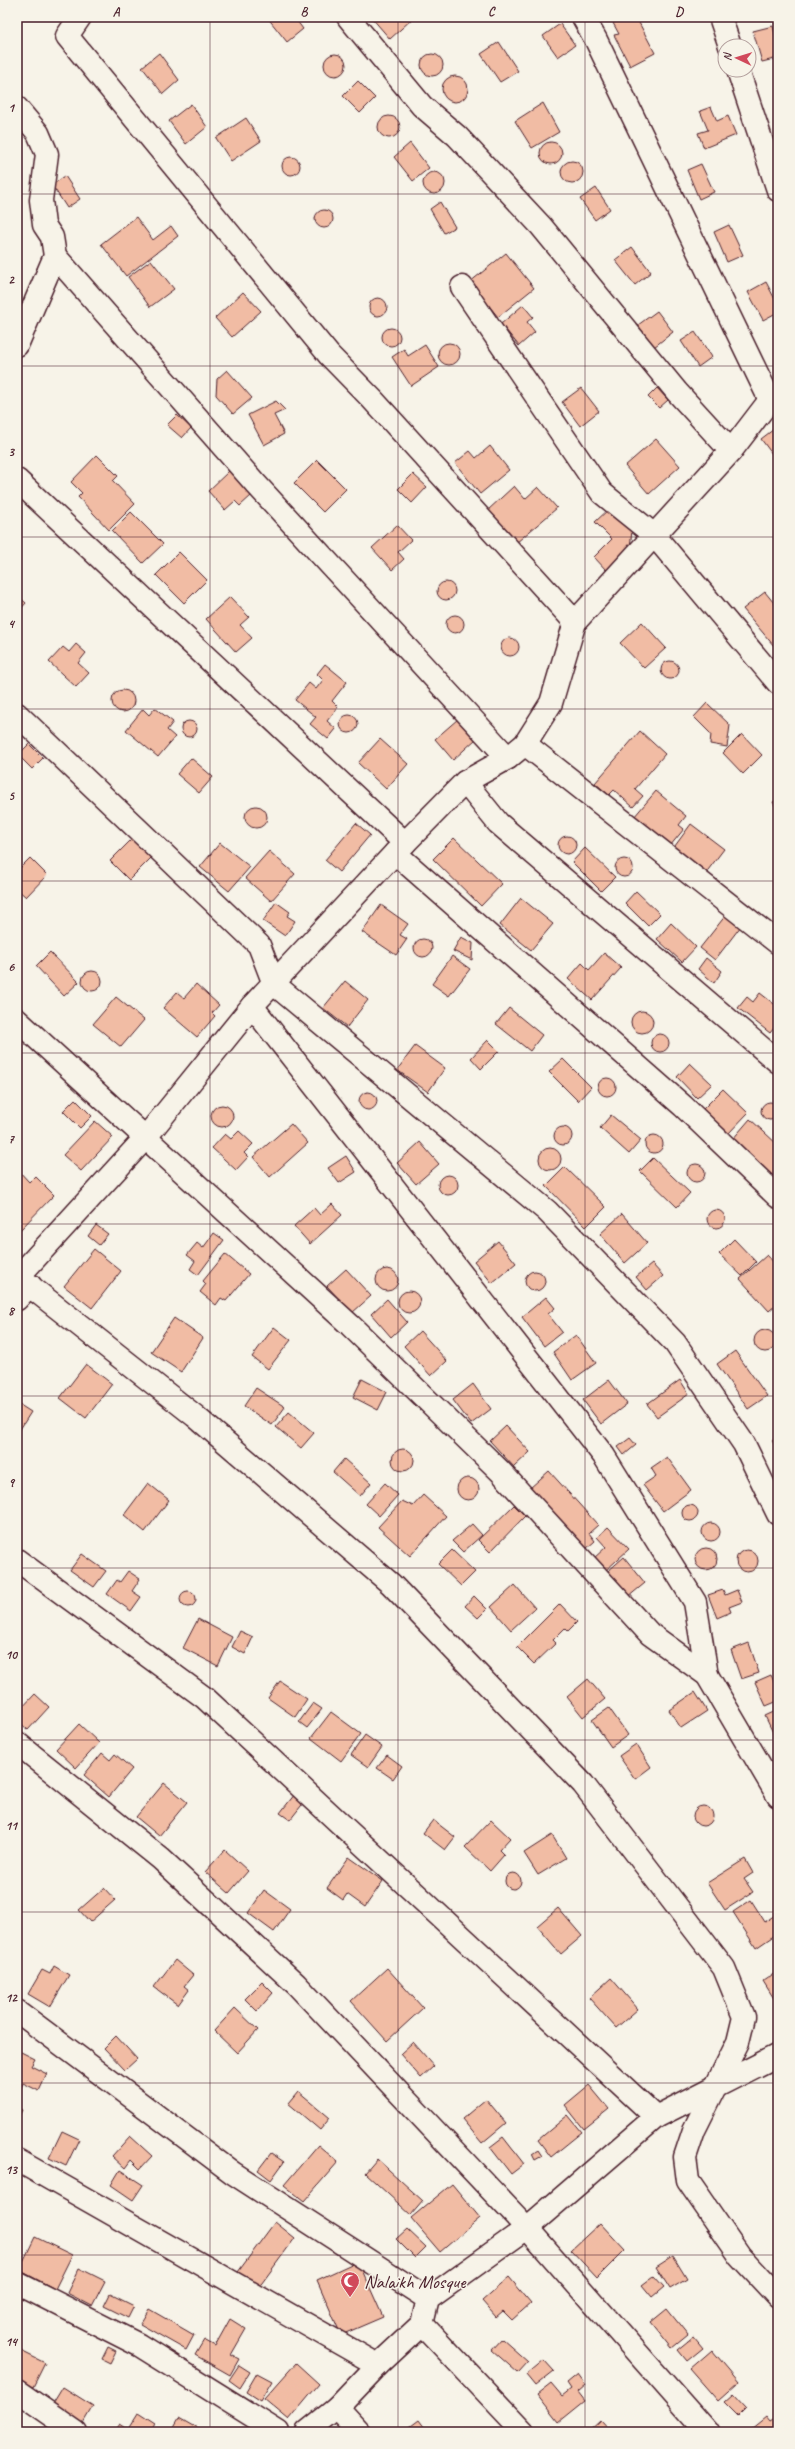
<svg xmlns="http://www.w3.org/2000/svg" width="795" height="2449" viewBox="0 0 795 2449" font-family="Caveat,sans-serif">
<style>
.building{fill:#f1bca4;stroke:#4a1f2b}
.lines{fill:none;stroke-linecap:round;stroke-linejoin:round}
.street-casing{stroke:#4a1f2b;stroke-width:25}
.secondary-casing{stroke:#4a1f2b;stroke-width:25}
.street{stroke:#f7f3e8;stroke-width:22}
.secondary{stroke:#f7f3e8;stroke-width:22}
.grid{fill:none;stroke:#4a1f2b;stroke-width:1;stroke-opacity:0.55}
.labels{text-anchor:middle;stroke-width:3;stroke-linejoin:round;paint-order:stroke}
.poi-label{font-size:19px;fill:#4a1f2b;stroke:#f7f3e8;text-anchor:start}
.neatline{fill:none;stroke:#4a1f2b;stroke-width:1.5}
.grid-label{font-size:13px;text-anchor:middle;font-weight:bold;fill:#4a1f2b}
</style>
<rect width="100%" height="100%" fill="#f7f3e8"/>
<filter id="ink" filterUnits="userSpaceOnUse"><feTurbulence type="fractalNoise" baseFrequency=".025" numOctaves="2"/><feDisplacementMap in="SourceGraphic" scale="8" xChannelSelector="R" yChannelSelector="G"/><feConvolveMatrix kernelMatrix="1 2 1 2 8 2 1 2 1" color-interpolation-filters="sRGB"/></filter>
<g filter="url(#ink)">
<g class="building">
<polygon points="267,17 294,17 303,29 287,42"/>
<polygon points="371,17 410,17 412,19 390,39"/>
<polygon points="624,17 636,17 655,53 630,66 614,35 619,34 613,23"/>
<polygon points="560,24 575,45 558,57 543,36"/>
<polygon points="773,26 778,47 778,58 762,62 753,31"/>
<polygon points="499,42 518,71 500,82 481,54"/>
<polygon points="159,53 179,80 163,94 142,67"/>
<circle cx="335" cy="65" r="11"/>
<circle cx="432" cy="65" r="11"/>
<circle cx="455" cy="89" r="13"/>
<polygon points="358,81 375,98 360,113 343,96"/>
<polygon points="543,103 559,132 532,148 515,121"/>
<polygon points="191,104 207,127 186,144 169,121"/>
<polygon points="711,107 717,121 728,116 736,135 704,148 698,133 708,130 700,111"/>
<circle cx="389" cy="127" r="11"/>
<polygon points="246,118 261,141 231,161 216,138"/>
<circle cx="551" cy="153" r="11"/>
<polygon points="410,143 429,168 413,181 394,157"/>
<circle cx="291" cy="166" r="9"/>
<circle cx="572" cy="172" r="11"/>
<polygon points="701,164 714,192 699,199 687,170"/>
<circle cx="434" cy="183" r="11"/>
<polygon points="65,176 80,199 67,208 52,185"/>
<polygon points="596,188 610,209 595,220 580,199"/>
<polygon points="440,202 455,227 444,233 430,209"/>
<circle cx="324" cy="219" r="9"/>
<polygon points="136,217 153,240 171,226 178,236 126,276 101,244"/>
<polygon points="729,225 743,255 727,262 714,232"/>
<polygon points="632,247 651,272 635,285 615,260"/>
<polygon points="506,253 534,288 498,317 470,282"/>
<polygon points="151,260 174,289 150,307 128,277"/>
<polygon points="766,282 778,305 778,312 763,320 748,292"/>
<polygon points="243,292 261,311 232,337 215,318"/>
<circle cx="378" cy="307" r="9"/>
<polygon points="523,305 533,317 527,322 535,332 519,346 501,324"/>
<polygon points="657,311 673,332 654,347 638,325"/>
<circle cx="391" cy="337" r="9"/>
<polygon points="695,332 712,357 698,367 681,341"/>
<circle cx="449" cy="354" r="11"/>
<polygon points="425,345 439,367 411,386 392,357 404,349 408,356"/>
<polygon points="227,370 252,398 233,414 216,395 217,379"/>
<polygon points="581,388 599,411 580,426 562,402"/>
<polygon points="657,388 668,400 659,408 648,397"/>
<polygon points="276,401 285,410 274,415 284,434 264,445 248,415"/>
<polygon points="177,415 191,428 182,438 167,425"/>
<polygon points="778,426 778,462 761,439"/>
<polygon points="656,439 680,466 649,494 625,466"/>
<polygon points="490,446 509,470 480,494 455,463 470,451 476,458"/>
<polygon points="97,455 118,476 113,481 135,504 109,530 78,497 82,493 71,482"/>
<polygon points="317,460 346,489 323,512 294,483"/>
<polygon points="229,471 252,495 240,506 235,501 225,510 208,491"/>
<polygon points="413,474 427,487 412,503 398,489"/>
<polygon points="514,486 525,499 538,487 557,508 516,543 488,510"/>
<polygon points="610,508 632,531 630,547 606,570 594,557 612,539 595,522"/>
<polygon points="131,512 163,544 143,563 112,531"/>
<polygon points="397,525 411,540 398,552 404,559 392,570 372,548"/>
<polygon points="179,552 207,580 184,603 156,575"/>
<circle cx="446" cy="591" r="9"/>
<polygon points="765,592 778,608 778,642 774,646 743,609"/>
<polygon points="17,595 26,603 17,613"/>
<polygon points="230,597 249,617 240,625 252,638 236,652 206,619"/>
<circle cx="455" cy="624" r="9"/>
<polygon points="642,622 666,648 644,668 620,643"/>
<circle cx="510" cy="647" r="9"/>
<polygon points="76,644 86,653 78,663 89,673 76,687 49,662 63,647 69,652"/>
<circle cx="670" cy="670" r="9"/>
<polygon points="325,664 347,682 332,701 338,707 327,721 336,729 328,739 310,724 316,717 295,700 309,683 316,689 323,680 317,674"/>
<circle cx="123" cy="701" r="11"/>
<polygon points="707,703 730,725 727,747 710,744 711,734 694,717"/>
<polygon points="155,708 173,722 167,730 175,737 158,757 126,730 143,709 149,715"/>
<circle cx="349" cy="724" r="9"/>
<polygon points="458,719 476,739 453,760 435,739"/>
<circle cx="189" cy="729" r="8"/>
<polygon points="640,731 665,754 635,789 643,796 633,807 614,790 609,795 595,783"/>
<polygon points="742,734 762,755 743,774 723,753"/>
<polygon points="380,739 408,764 386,789 358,763"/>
<polygon points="29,744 43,758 32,769 18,755"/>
<polygon points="191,758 213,777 199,793 177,774"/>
<polygon points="656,791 686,816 679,825 684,829 670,846 634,817"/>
<polygon points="778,799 778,811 773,802"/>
<circle cx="256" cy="817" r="11"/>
<polygon points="356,823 370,835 339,872 325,860"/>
<polygon points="691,824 724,849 705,874 672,850"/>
<circle cx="567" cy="845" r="9"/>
<polygon points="454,838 502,884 481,906 433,859"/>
<polygon points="132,839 151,858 129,880 110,861"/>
<polygon points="220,843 250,867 229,891 200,867"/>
<polygon points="585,848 615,877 601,891 572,862"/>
<polygon points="269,851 295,874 271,901 245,878"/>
<polygon points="30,858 47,875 26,897 17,889 17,871"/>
<circle cx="624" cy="868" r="9"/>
<polygon points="636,891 660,914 648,926 625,903"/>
<polygon points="521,898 553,924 531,950 500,925"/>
<polygon points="276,902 290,912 287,916 295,921 285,936 263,921"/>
<polygon points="381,905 408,924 400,935 407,939 396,955 362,932"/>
<polygon points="726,915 741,926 715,960 700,948"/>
<polygon points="671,923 696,947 682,962 657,939"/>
<polygon points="461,937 473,943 472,960 453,951"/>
<circle cx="423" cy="948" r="9"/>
<polygon points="50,952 79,982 64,996 36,966"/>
<polygon points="604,953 621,968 592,1000 568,979 582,963 589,970"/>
<polygon points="452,956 470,969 449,996 432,984"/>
<polygon points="706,958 722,971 714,983 698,969"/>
<circle cx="92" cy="981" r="10"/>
<polygon points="345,981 368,1000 347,1027 323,1008"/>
<polygon points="196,984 219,1005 212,1013 215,1016 197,1037 163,1008 177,992 184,998"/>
<polygon points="760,993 778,1007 778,1023 770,1033 738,1008 747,997 753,1002"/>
<polygon points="116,997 144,1020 121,1047 93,1024"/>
<polygon points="509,1008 542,1035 530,1051 496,1024"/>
<circle cx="642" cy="1022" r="11"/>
<circle cx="660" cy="1043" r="9"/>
<polygon points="488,1040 499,1051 481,1069 471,1058"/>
<polygon points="415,1046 445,1068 428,1092 397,1070"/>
<polygon points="563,1059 591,1087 578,1101 549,1072"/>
<polygon points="690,1063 712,1084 697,1098 677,1077"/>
<circle cx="607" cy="1087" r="9"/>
<polygon points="723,1089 748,1113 727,1135 702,1110"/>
<circle cx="368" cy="1101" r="9"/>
<polygon points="75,1099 92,1116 80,1128 63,1111"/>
<circle cx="770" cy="1111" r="9"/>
<circle cx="222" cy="1116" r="11"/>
<polygon points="611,1115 641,1140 629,1154 600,1128"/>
<polygon points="750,1119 778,1145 778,1170 772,1176 732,1140"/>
<polygon points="95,1121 113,1137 81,1171 63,1155"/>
<polygon points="291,1124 308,1143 270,1177 253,1157"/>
<circle cx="563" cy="1136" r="9"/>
<polygon points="239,1131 253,1144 244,1153 248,1157 236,1170 212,1148 225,1134 231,1139"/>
<circle cx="654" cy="1144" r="9"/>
<polygon points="420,1142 439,1164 416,1184 397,1163"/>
<circle cx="550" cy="1159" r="11"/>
<polygon points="346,1156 356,1172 339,1183 328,1168"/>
<polygon points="653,1158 690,1193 677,1207 640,1171"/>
<circle cx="696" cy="1173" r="9"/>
<polygon points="565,1167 606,1207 586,1227 546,1186"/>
<polygon points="18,1170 29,1182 35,1176 54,1195 18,1232"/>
<circle cx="448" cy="1185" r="10"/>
<polygon points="332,1204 342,1215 310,1244 294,1226 314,1208 320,1215"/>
<circle cx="716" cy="1219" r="9"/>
<polygon points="622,1214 647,1243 625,1263 600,1234"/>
<polygon points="96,1225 108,1234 99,1245 88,1236"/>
<polygon points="214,1233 224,1240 198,1275 190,1269 195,1261 187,1255 197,1243 203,1248"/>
<polygon points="734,1239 756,1262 742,1276 719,1254"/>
<polygon points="498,1241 516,1263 492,1283 474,1261"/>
<polygon points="94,1249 121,1271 92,1308 64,1286"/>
<polygon points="225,1254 249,1274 226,1301 221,1298 216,1305 200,1292 206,1284 203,1281"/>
<polygon points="767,1255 778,1267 778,1289 775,1291 778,1294 778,1303 769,1311 740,1279"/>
<polygon points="652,1264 663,1276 647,1290 636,1277"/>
<polygon points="346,1269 371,1296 352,1313 327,1286"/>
<circle cx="387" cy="1280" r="11"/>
<circle cx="535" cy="1281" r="10"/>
<circle cx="409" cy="1302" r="11"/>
<polygon points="546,1297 555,1308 548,1314 562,1332 544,1346 522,1317"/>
<polygon points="387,1299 407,1322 391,1337 371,1314"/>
<polygon points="174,1318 203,1338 181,1372 151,1352"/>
<polygon points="274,1327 291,1340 268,1369 252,1357"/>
<circle cx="765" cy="1341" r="11"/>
<polygon points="420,1331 447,1361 431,1376 404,1346"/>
<polygon points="576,1335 596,1363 572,1380 553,1352"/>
<polygon points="735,1351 767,1396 748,1409 717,1364"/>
<polygon points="86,1364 112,1384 86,1418 60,1398"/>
<polygon points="362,1379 387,1392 378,1410 353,1397"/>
<polygon points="609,1380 627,1404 601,1424 583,1400"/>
<polygon points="680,1380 689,1394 657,1417 647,1404"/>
<polygon points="473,1384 491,1409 471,1424 453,1400"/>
<polygon points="256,1388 285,1407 272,1425 244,1406"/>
<polygon points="17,1403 31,1412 17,1434"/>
<polygon points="289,1412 314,1433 301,1448 276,1427"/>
<polygon points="506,1426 530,1452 514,1467 490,1441"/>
<polygon points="778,1437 778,1452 772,1440"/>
<polygon points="630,1438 636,1445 624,1455 618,1447"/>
<circle cx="403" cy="1460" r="11"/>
<polygon points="667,1457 691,1490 663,1511 643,1485 656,1476 651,1468"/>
<polygon points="344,1459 371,1483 360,1496 333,1472"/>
<polygon points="549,1471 598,1525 589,1533 595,1541 586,1549 530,1488"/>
<circle cx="468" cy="1489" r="11"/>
<polygon points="148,1483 169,1500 145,1532 124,1515"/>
<polygon points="385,1483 398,1495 379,1516 366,1504"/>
<polygon points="423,1495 446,1516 410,1556 378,1527 402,1501 413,1506"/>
<polygon points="17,1502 21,1505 17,1512"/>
<circle cx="690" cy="1513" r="8"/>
<polygon points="514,1505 525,1516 490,1552 478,1540"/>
<circle cx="711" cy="1532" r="9"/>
<polygon points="472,1524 482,1535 463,1552 452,1541"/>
<polygon points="608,1527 629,1549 604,1572 593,1559 606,1547 597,1537"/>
<circle cx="706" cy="1559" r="11"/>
<polygon points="452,1550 475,1572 461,1586 438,1564"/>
<circle cx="747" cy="1561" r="11"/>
<polygon points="82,1554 106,1571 94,1587 70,1570"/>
<polygon points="624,1557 645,1583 628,1597 607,1572"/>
<polygon points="128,1571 140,1579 132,1591 141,1597 131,1611 107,1594 117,1580 120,1582"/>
<polygon points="515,1585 535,1608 511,1630 491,1607"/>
<polygon points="723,1590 725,1595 737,1590 742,1602 729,1607 731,1612 717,1618 708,1595"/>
<circle cx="188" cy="1599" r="8"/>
<polygon points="474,1596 487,1609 478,1618 465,1606"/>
<polygon points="560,1604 577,1622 568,1631 565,1628 553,1640 556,1643 534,1664 517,1647"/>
<polygon points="198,1619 232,1637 218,1666 183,1648"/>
<polygon points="240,1631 253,1637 245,1654 232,1647"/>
<polygon points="749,1643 759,1673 741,1679 731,1650"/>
<polygon points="771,1675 778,1691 778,1701 766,1706 755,1682"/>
<polygon points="17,1678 21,1682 17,1686"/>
<polygon points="588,1679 605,1699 583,1717 567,1697"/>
<polygon points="280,1681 307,1699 295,1717 268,1698"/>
<polygon points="695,1692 707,1711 681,1728 669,1710"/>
<polygon points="35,1694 49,1707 28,1730 17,1720 17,1713"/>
<polygon points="313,1703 322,1709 307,1728 299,1722"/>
<polygon points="609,1708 628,1735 611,1747 592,1720"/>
<polygon points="778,1710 778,1740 777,1741 765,1716"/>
<polygon points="331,1712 361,1734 341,1761 311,1738"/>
<polygon points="79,1724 99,1743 76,1768 56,1749"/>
<polygon points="365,1735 382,1747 368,1767 351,1755"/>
<polygon points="636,1744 651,1767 635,1779 619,1756"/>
<polygon points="102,1753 110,1760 115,1754 132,1769 109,1797 84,1775"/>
<polygon points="387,1755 402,1766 393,1779 377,1768"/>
<polygon points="164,1783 187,1802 159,1836 136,1817"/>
<polygon points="295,1794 305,1801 290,1820 280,1813"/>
<circle cx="703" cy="1816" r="10"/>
<polygon points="433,1820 455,1837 445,1850 423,1833"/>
<polygon points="491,1820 510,1838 499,1850 504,1855 490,1871 465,1847"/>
<polygon points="552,1835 566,1858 538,1875 524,1853"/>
<polygon points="225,1850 248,1871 229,1893 205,1872"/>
<polygon points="349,1857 383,1881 365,1907 347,1894 343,1900 327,1888"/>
<polygon points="745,1859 753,1873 744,1879 753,1892 725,1910 707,1883"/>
<circle cx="513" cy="1881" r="8"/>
<polygon points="104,1888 115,1900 90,1922 79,1910"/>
<polygon points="264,1890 290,1909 274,1932 248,1913"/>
<polygon points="751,1900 765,1922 775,1915 778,1919 778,1933 756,1948 733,1912"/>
<polygon points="558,1908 582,1936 561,1954 537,1926"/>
<polygon points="175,1960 193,1975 184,1986 189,1990 178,2005 154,1987"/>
<polygon points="54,1966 69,1975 50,2007 28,1994 42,1970 50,1974"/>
<polygon points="387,1968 423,2008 387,2041 351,2001"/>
<polygon points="778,1971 778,2005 763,1981"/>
<polygon points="611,1978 638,2009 616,2028 589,1998"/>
<polygon points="262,1982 273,1993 257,2011 245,1999"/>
<polygon points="235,2008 258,2030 237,2053 214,2031"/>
<polygon points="116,2036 137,2059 125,2070 104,2048"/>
<polygon points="413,2042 434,2066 421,2078 400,2054"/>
<polygon points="19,2051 35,2059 31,2066 47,2074 39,2091 23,2083 21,2088 17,2086 17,2055"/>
<polygon points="589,2085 609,2109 584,2129 565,2105"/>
<polygon points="298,2091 330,2118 320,2130 288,2103"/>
<polygon points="486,2099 506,2123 482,2143 462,2119"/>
<polygon points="17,2107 22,2110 17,2120"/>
<polygon points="778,2108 778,2116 774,2111"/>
<polygon points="568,2115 582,2132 551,2157 538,2140"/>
<polygon points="62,2131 79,2139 66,2166 49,2158"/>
<polygon points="130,2136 152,2156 140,2169 131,2160 125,2168 112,2156"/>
<polygon points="503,2137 524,2164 511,2174 490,2147"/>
<polygon points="318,2145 338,2162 304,2201 284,2185"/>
<polygon points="538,2150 542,2156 535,2160 532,2154"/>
<polygon points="271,2153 284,2162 271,2180 258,2170"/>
<polygon points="377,2159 423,2201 411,2215 365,2173"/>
<polygon points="120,2170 143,2185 133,2200 111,2185"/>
<polygon points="452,2184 480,2218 440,2252 411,2218"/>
<polygon points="275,2222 295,2238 259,2287 238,2272"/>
<polygon points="600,2223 625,2250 597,2278 571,2250"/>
<polygon points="407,2229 426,2247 415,2258 396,2239"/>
<polygon points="35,2237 72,2255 55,2289 19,2270"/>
<polygon points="673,2256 687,2279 670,2289 656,2267"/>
<polygon points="358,2261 383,2317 341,2335 317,2280"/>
<polygon points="79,2268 105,2281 92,2306 67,2293"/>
<polygon points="654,2276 664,2287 652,2297 642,2285"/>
<polygon points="509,2277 531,2303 512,2320 503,2311 496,2317 482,2301"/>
<polygon points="110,2294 134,2306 128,2318 104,2306"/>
<polygon points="149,2309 194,2335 186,2350 140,2324"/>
<polygon points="667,2309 688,2335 672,2348 651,2322"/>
<polygon points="230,2319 246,2329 231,2355 239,2359 230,2375 195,2355 204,2340 215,2346"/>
<polygon points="694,2337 703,2348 687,2361 678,2350"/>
<polygon points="502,2339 528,2362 518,2373 492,2350"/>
<polygon points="108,2347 116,2351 110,2363 102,2359"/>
<polygon points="17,2349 45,2363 33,2387 17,2379"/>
<polygon points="712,2350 739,2382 718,2401 690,2369"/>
<polygon points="544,2360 554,2371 535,2386 526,2375"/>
<polygon points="296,2363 319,2384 289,2420 264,2399"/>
<polygon points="239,2365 250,2372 240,2388 229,2380"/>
<polygon points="257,2373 272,2381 260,2401 246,2392"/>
<polygon points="578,2374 586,2385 578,2392 585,2401 559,2422 537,2394 551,2383 562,2396 571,2389 567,2383"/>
<polygon points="63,2387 93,2406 83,2423 52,2405"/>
<polygon points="734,2394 746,2407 738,2415 725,2402"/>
<polygon points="138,2413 155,2424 150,2432 114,2432 120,2424 128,2429"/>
<polygon points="766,2417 770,2422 778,2417 778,2432 753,2432 751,2429"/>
<polygon points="179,2418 200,2430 199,2432 171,2432"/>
<polygon points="419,2420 428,2432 403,2432"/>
<polygon points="600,2421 610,2432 588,2432"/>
</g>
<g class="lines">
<defs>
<g id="street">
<polyline points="80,17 67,36 329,355 372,399 575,622"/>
<polyline points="348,17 422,106 457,136 541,226 677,392 731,451"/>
<polyline points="583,17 596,40 770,400"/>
<polyline points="720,17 730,46"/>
<polyline points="738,70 778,190"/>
<polyline points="17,108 38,133 47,154 41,200 44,225 52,237 55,256 17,345"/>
<polyline points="55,256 255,483 508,758"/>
<polyline points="462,287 602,493 654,535 778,683"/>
<polyline points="17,480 405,843"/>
<polyline points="17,714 259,945 274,984 547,1211 675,1343 744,1444 778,1514"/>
<polyline points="525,744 778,943"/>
<polyline points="465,782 498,823 778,1062"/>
<polyline points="395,853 683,1106 778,1197"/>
<polyline points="252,1006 604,1456 695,1602 707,1675"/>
<polyline points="17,1020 350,1325 500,1471 650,1634 707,1675 778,1796"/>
<polyline points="18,1277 146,1137 252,1006 395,853 465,782 508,758 525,744 551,703 575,622 731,451 770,400 778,395"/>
<polyline points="17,1299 30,1285"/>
<polyline points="17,1560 205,1698 656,2117"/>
<polyline points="17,1743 161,1859 296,1984 527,2228 707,2432"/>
<polyline points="17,2011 233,2173 428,2299"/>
<polyline points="17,2160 378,2365"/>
<polyline points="17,2283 139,2345 278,2432"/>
<polyline points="422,2324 524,2432"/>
<polyline points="17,2391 76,2432"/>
<polyline points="337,2408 359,2432"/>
<polyline points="307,2432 337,2408 378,2365 422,2324 428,2299 527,2228 656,2117 778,2055"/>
</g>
<polyline id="secondary" points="17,1276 195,1416 391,1584 583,1784 724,1968 744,2017 738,2042 694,2130 685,2157 688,2181 740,2256 778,2297"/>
</defs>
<use href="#street" class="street-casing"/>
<use href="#secondary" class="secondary-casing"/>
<use href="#street" class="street"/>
<use href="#secondary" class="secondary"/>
</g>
</g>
<path class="grid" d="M210 17V2432M398 17V2432M585 17V2432M17 194H778M17 366H778M17 537H778M17 709H778M17 881H778M17 1053H778M17 1224H778M17 1396H778M17 1568H778M17 1740H778M17 1912H778M17 2083H778M17 2255H778"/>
<defs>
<symbol id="mosque-pin" viewBox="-11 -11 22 30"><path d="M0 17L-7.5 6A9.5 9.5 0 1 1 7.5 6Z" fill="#d1495b" stroke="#f7f3e8"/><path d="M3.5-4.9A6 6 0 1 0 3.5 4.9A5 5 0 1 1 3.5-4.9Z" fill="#fff"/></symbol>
</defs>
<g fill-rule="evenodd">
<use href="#mosque-pin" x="339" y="2270" width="22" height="30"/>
</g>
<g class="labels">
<g class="poi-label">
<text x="364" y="2288">Nalaikh Mosque</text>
</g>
</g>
<rect width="795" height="2449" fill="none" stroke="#f7f3e8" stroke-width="44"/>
<g transform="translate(737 58) rotate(274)"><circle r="19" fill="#f7f3e8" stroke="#b29e9c"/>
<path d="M0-3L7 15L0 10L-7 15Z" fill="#d1495b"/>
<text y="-6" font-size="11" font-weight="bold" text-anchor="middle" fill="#4a1f2b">N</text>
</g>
<rect x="22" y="22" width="751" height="2405" class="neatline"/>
<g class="grid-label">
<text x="116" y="16">A</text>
<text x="304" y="16">B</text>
<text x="491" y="16">C</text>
<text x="679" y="16">D</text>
<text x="11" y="112">1</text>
<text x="11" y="284">2</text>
<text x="11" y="456">3</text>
<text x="11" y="628">4</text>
<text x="11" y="800">5</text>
<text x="11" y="971">6</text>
<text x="11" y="1143">7</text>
<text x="11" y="1315">8</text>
<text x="11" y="1487">9</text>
<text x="11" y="1659">10</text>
<text x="11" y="1830">11</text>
<text x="11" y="2002">12</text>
<text x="11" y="2174">13</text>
<text x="11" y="2346">14</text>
</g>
</svg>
